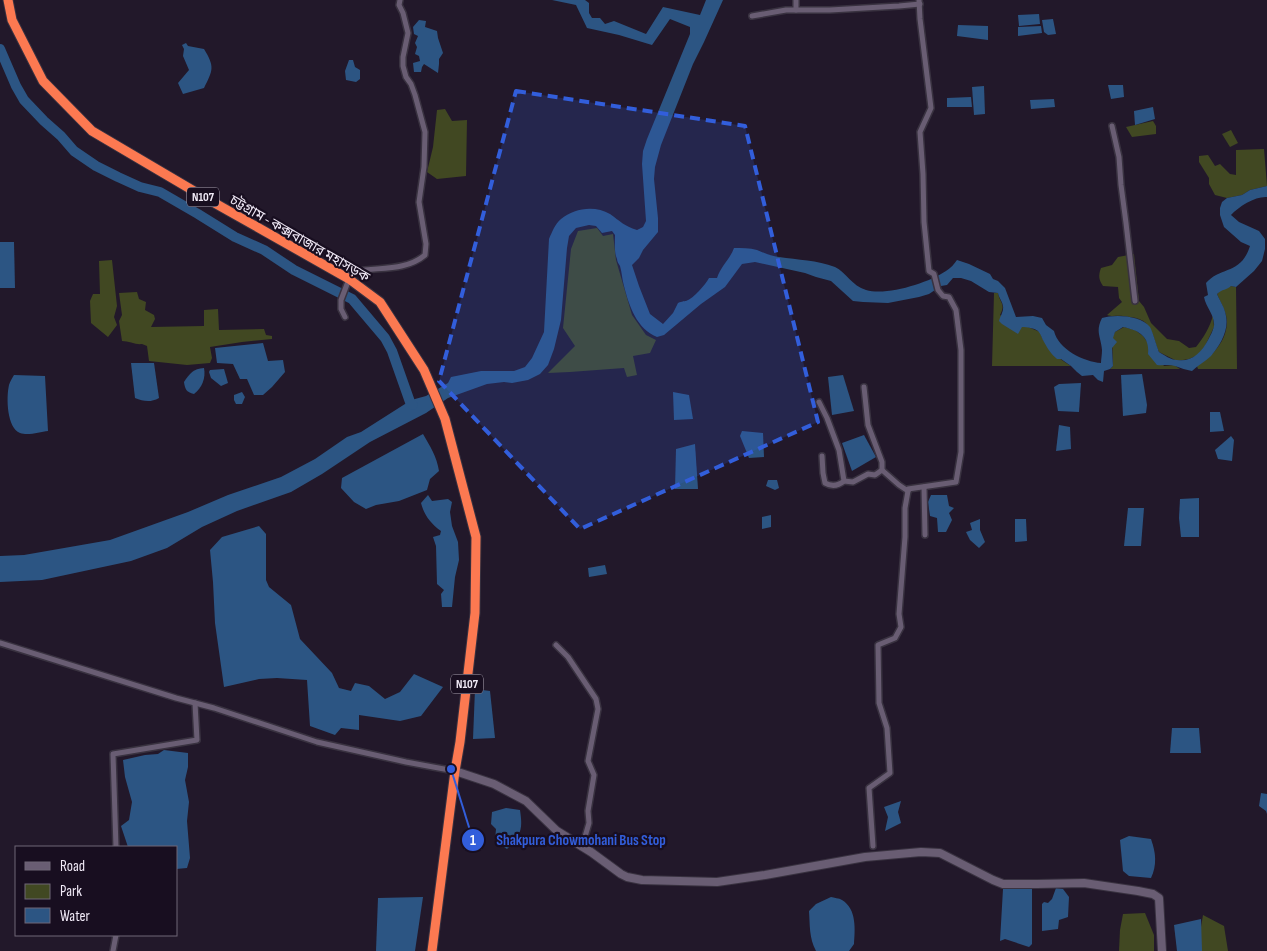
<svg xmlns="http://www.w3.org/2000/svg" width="1267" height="951" viewBox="0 0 1267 951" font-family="'Sofia Sans Condensed','Noto Sans Bengali',sans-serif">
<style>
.green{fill:#414822}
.water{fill:#2c5583}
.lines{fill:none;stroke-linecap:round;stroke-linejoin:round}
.river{stroke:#2c5583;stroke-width:10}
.street-casing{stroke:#393240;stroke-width:8}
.secondary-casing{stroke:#393240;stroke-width:10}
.highway-casing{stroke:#393240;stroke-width:11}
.street{stroke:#695d73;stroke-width:5}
.secondary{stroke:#695d73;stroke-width:8}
.highway{stroke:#fc7951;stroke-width:9}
.marked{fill:#325edb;fill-opacity:0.2;stroke:#325edb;stroke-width:4;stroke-dasharray:10 6;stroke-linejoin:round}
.labels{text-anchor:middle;stroke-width:4.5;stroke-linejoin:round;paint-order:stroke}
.shield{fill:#180e20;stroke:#b0a8b6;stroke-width:1}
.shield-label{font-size:12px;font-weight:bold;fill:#f1eaf7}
.street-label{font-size:14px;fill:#f1eaf7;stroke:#180e20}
.leader{fill:none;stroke:#325edb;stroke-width:2}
.callout-dot{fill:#325edb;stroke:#180e20;stroke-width:2}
.mark-label{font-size:15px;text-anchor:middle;font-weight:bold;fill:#fff}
.callout-label{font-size:15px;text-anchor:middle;font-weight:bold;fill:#325edb;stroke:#180e20;stroke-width:4.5;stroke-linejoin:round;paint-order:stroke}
</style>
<rect width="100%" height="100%" fill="#22182a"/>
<g class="green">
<polygon points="445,109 452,121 467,120 466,176 437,179 427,172 433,147 437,110"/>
<polygon points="1153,121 1156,126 1156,134 1132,137 1126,127"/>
<polygon points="1231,130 1238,143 1230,147 1222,134"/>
<polygon points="1264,149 1267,186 1250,190 1242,195 1227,198 1215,195 1209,184 1209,178 1199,162 1199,156 1208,155 1215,166 1220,164 1230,174 1236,175 1236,150"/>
<polygon points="597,228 603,236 613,234 616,260 632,315 646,335 656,340 650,353 633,356 637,375 627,377 624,368 570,372 548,373 575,346 563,328 571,249 578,231"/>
<path d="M1134 254 1139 301 1144 307 1151 323 1167 339 1179 341 1189 348 1196 347C1204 337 1210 327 1213 315L1214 327 1205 346 1198 355 1189 359 1177 361 1159 352C1154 341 1152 323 1139 319 1134 317 1128 317 1123 316 1117 315 1113 317 1107 315L1122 302 1119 298 1118 287 1103 286C1099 280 1098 276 1101 268L1112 265 1118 257Z"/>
<polygon points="112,260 117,306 114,317 117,325 108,337 91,323 90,301 93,294 100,294 99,261"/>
<path d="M1231 286 1236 287 1237 369H1198L1197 366C1213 356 1231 337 1226 315 1224 308 1220 301 1217 294L1221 290Z"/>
<path d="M137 292 139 299 146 302 145 310 154 315 155 319 151 327 204 326V310L218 309 219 330 264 329 266 335 272 336V339L242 342 210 347 212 358 210 363 187 365 149 361 147 346 142 344C136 345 129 341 122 341L119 321 122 315 119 293Z"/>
<path d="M994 293H998C1000 304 1006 303 1000 315L1022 327H1028L1040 332C1044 346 1059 359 1071 366H992Z"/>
<polygon points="1124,327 1135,330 1143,336 1164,366 1174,365 1180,369 1110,369 1113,366 1112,338 1115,332"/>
<polygon points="1145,913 1154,935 1154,951 1119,951 1120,930 1123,914"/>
<polygon points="1203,915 1224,926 1228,951 1197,951"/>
</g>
<g class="water">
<path d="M552 0H585L589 3V13L592 18H600L605 24 614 21 646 34 663 7 700 15 706 0H723L704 42 693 64 661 145 655 167 654 179 658 218V232L643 250 639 258 632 265 639 286 650 314 663 324 673 313 678 303C679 302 685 301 686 301 694 298 705 285 709 278H717C721 266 730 259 734 248 741 248 750 248 757 250 764 253 771 256 779 257 798 260 817 260 835 267 846 272 852 286 866 290 887 296 928 283 946 271 951 268 954 264 957 260L969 264 990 274 993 279 998 281 1005 288 1016 317 1033 316 1042 318 1046 325 1054 331C1058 349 1084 362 1101 363 1101 359 1102 355 1102 350 1101 337 1095 332 1102 318 1114 314 1141 315 1150 327 1152 330 1157 347 1159 352 1164 355 1171 360 1177 360 1192 362 1201 353 1208 340 1210 336 1213 331 1214 326 1215 315 1206 308 1204 297L1208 295 1206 283C1221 266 1241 275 1250 246L1241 242 1224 227 1220 215V208L1222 202 1227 198 1242 195 1250 190 1267 186V197C1256 196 1239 206 1231 215L1239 222 1259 231 1265 239V249L1262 261 1254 271 1236 287 1231 286C1227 290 1222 289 1217 294 1220 301 1225 308 1226 316 1229 331 1220 345 1211 356 1205 362 1198 365 1192 371 1186 370 1181 368 1175 366 1169 364 1163 366 1157 365L1148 354C1150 336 1138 330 1123 327L1115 332 1113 338 1117 342 1112 348 1113 366 1110 369 1104 371 1103 382 1098 380 1093 375 1082 376 1077 372 1071 366 1061 359H1057C1051 354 1048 349 1044 342 1042 339 1041 334 1038 331 1034 328 1027 327 1022 327L1018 334 1002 324 999 321C1000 317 1003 312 1003 309 1004 303 999 299 998 293L989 292 971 281 961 278H953L947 285 941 286 929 294 919 297 888 303 863 302 853 301 831 281 816 277 805 273 755 262 742 264 725 287 701 304 664 335 657 337C637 329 629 306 624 286 622 279 622 273 620 266 619 264 617 262 617 259 614 252 615 243 615 235L612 231 602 233 596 226 589 225 576 228 569 236 567 248 561 320 554 349 548 365 540 374 528 380 512 383 504 382 487 384 448 398 426 413 370 442 322 474 291 492 237 511 202 527 167 548 131 561 42 580 0 582V556L24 555 110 540 188 512 228 495 281 477 315 459 347 437 361 432 405 404 415 399 426 396 448 383 451 377 481 371H514L525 367 532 358 544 332 549 239C552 232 555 224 561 219 574 208 595 205 610 214 620 221 624 226 637 230L643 227 646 221 642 164 643 151 647 139 690 34V27L670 19 652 45 619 35 587 28 576 5Z"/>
<polygon points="1039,14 1040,24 1019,26 1018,15"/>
<polygon points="1053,19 1056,34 1048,35 1044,32 1042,20"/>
<polygon points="419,20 426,21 425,27 437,31 438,38 443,53 439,59 439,64 438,73 424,64 422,67 421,72 414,72 413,63 420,61 419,56 415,54 417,47 415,43 418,36 414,34 413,27"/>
<polygon points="958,25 988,26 988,40 957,36"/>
<polygon points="1041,26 1042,33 1018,36 1018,27"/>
<path d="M186 43 188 46 204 49C215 67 213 70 204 88L183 94 178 83 189 70 183 56 184 49 182 45Z"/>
<polygon points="349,60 353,60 355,67 360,70 360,79 356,82 346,80 345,71"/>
<polygon points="1108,85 1123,85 1124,97 1111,99"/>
<polygon points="984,86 985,114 974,115 972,87"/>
<polygon points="971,97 972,107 947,107 947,98"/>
<polygon points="1054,99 1055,107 1031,109 1030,100"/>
<polygon points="1153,107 1155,119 1135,125 1134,111"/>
<polygon points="0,242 14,242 15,288 0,288"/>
<polygon points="263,343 268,361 283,360 285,372 272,387 263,395 254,395 247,379 240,379 233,364 217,363 215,348"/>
<path d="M131 363H154L159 398C150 403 143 401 135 398Z"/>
<path d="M204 368C206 378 202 388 194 394 186 392 185 389 184 382 190 373 193 369 204 368Z"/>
<polygon points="224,369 228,383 221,386 211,378 209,372 210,370"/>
<polygon points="1142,374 1147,405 1146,413 1123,416 1121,375"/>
<path d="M14 375 45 376 48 431C40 432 28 436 20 433 7 428 6 398 9 385 10 382 12 378 14 375Z"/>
<polygon points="843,375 854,411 832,415 828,377"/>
<polygon points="1081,383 1079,412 1058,411 1054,387 1059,384"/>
<polygon points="242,392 245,397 242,404 236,404 234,400 234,395"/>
<polygon points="673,392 689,395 693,419 674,420"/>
<polygon points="1210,412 1220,412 1224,431 1210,432"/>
<polygon points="1059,425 1070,427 1071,449 1056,451"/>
<polygon points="742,431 763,433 764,457 749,458 740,436"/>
<path d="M423 434C430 446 437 457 439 471L430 479 427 490 399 501 376 505 366 509 354 502 341 488 342 478Z"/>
<polygon points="864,435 876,457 852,471 842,443"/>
<polygon points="1231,436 1234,440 1232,461 1218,459 1215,450"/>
<polygon points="695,444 698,489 675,489 676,449"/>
<polygon points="768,480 777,480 779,488 775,490 766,486"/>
<path d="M428 495 432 501 448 499 452 502 450 512 452 526 458 542 459 560 455 577 452 607H442L441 594 444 590 437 584 436 546 433 537 440 535 441 531C431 524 424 515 421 503Z"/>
<polygon points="931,495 947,495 949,506 954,508 949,513 952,520 946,532 938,532 937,518 930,516 928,502"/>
<polygon points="1199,498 1199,537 1181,537 1179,518 1180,499"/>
<polygon points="1128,508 1144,508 1141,546 1124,546"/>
<polygon points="771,515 771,527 762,529 762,517"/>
<polygon points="980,519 980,530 985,542 979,548 970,540 966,532 972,530 970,523"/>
<polygon points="1015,519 1026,519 1027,541 1015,542"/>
<polygon points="259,526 266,534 266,580 269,587 291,605 300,639 332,673 339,688 351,691 355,683 369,686 385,699 400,692 414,674 443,687 421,716 400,721 359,715 359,730 341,728 335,735 310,726 307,680 277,678 259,679 224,687 215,623 213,582 210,550 222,537"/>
<polygon points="605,565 607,574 589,577 588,568"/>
<polygon points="475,689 490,691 495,738 473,739"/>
<polygon points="1172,728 1199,728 1201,753 1170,753"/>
<polygon points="164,750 188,753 188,767 185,780 189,802 187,821 190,858 187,868 176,869 176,847 128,847 121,826 129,820 132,802 125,777 123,760 145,755 158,754"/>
<polygon points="1261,793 1267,794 1267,814 1266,811 1259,806"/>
<polygon points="901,801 898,812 901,823 885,831 888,817 884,807"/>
<path d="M506 808 520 810C523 830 521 835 507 849L495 841 496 829 491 824 492 812Z"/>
<polygon points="469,832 482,834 482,850 464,850 465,835"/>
<path d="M1129 836 1151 839C1156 853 1157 865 1151 878L1129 876 1123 871 1120 840Z"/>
<polygon points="1056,888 1063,889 1069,897 1068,917 1059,920 1058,929 1042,931 1042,904 1044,902 1048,903 1052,899"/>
<polygon points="1003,889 1032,889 1032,944 1029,947 1005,939 1000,941"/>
<polygon points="423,897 415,951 376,951 378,898"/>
<path d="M831 897C834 898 839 898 842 900 857 909 855 930 854 944L849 951H816C809 938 810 925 809 911L816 904Z"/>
<polygon points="1201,919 1202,951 1177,951 1174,925"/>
</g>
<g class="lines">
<polyline class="river" points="0,49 16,86 24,100 44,121 61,136 74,151 96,166 118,177 140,187 160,192 198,214 235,237 264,250 294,270 352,299 385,338 392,351 410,402 413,405"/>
<defs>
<g id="street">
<polyline points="796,10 796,0"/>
<polyline points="752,16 786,10 830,10 899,6 920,4"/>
<polyline points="1112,126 1119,157 1121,185 1126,223 1135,301"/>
<path d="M342 275C347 273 352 272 357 271 380 267 406 271 425 255L426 244 419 202 424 167 425 132 415 95 411 84 406 77 403 66V57L408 33 403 13 399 5 400 0"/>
<polyline points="345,317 341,309 341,300 349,279"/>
<polyline points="864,387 868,425 882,462 882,470 899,485 908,491"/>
<path d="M819 402 827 418 839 450 844 481C838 486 832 487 825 483L823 473 822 456"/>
<polyline points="844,481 853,482 868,474 875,475 882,470"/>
<polyline points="924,487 925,535"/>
<polyline points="0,643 176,698 214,708 317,742 406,762 455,771"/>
<polyline points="556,645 568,657 596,699 598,709 588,761 594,775 588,811 589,823 582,847"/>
<polyline points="873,846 869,788 890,773 887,728 879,703 878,645 895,638 901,627 899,614 905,537 905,508 908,491 908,489 956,482 961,452 961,350 956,310 949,297 943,296 938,290 934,274 929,271 924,222 923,174 920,132 931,108 920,19 919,0"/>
<polyline points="116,847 113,754 197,740 195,703"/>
<polyline points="113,951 116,935"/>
</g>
<polyline id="secondary" points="455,771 494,784 526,801 557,831 591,852 621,874 627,877 642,880 717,882 765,875 865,857 921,852 940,853 993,880 1003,884 1037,884 1084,883 1138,891 1153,894 1159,898 1162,951"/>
<polyline id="highway" points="8,0 12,20 43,81 92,131 204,197 349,279 380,302 424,370 445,419 476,537 475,613 460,742 455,771 432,951"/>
</defs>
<use href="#street" class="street-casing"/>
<use href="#secondary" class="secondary-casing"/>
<use href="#highway" class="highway-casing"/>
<use href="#street" class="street"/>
<use href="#secondary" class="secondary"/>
<use href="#highway" class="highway"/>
</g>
<path class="marked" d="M516 91 745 126 818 422 580 529 439 381Z"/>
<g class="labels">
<g class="shield">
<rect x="187" y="187.5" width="32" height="19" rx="4"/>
<rect x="451" y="674.5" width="32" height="19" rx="4"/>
</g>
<g class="shield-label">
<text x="203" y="201">N107</text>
<text x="467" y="688">N107</text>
</g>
<g class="street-label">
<text transform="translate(300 238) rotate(30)" y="5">চট্টগ্রাম - কক্সবাজার মহাসড়ক</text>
</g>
</g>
<path class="leader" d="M451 769L473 840"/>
<g class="callout-dot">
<circle cx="451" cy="769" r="5"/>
<circle cx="473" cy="840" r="12"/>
</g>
<g class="mark-label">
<text x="473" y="845">1</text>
</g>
<g class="callout-label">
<text x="581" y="845">Shakpura Chowmohani Bus Stop</text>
</g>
<rect x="15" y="846" width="162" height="90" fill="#180e20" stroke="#6f6676"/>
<rect x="25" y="862" width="25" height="8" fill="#695d73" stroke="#6f6676"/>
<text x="60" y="871" font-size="15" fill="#f1eaf7">Road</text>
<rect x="25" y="884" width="25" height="15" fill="#414822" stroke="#6f6676"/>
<text x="60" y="896" font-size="15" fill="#f1eaf7">Park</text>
<rect x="25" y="908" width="25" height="15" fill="#2c5583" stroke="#6f6676"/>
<text x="60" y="921" font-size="15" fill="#f1eaf7">Water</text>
</svg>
